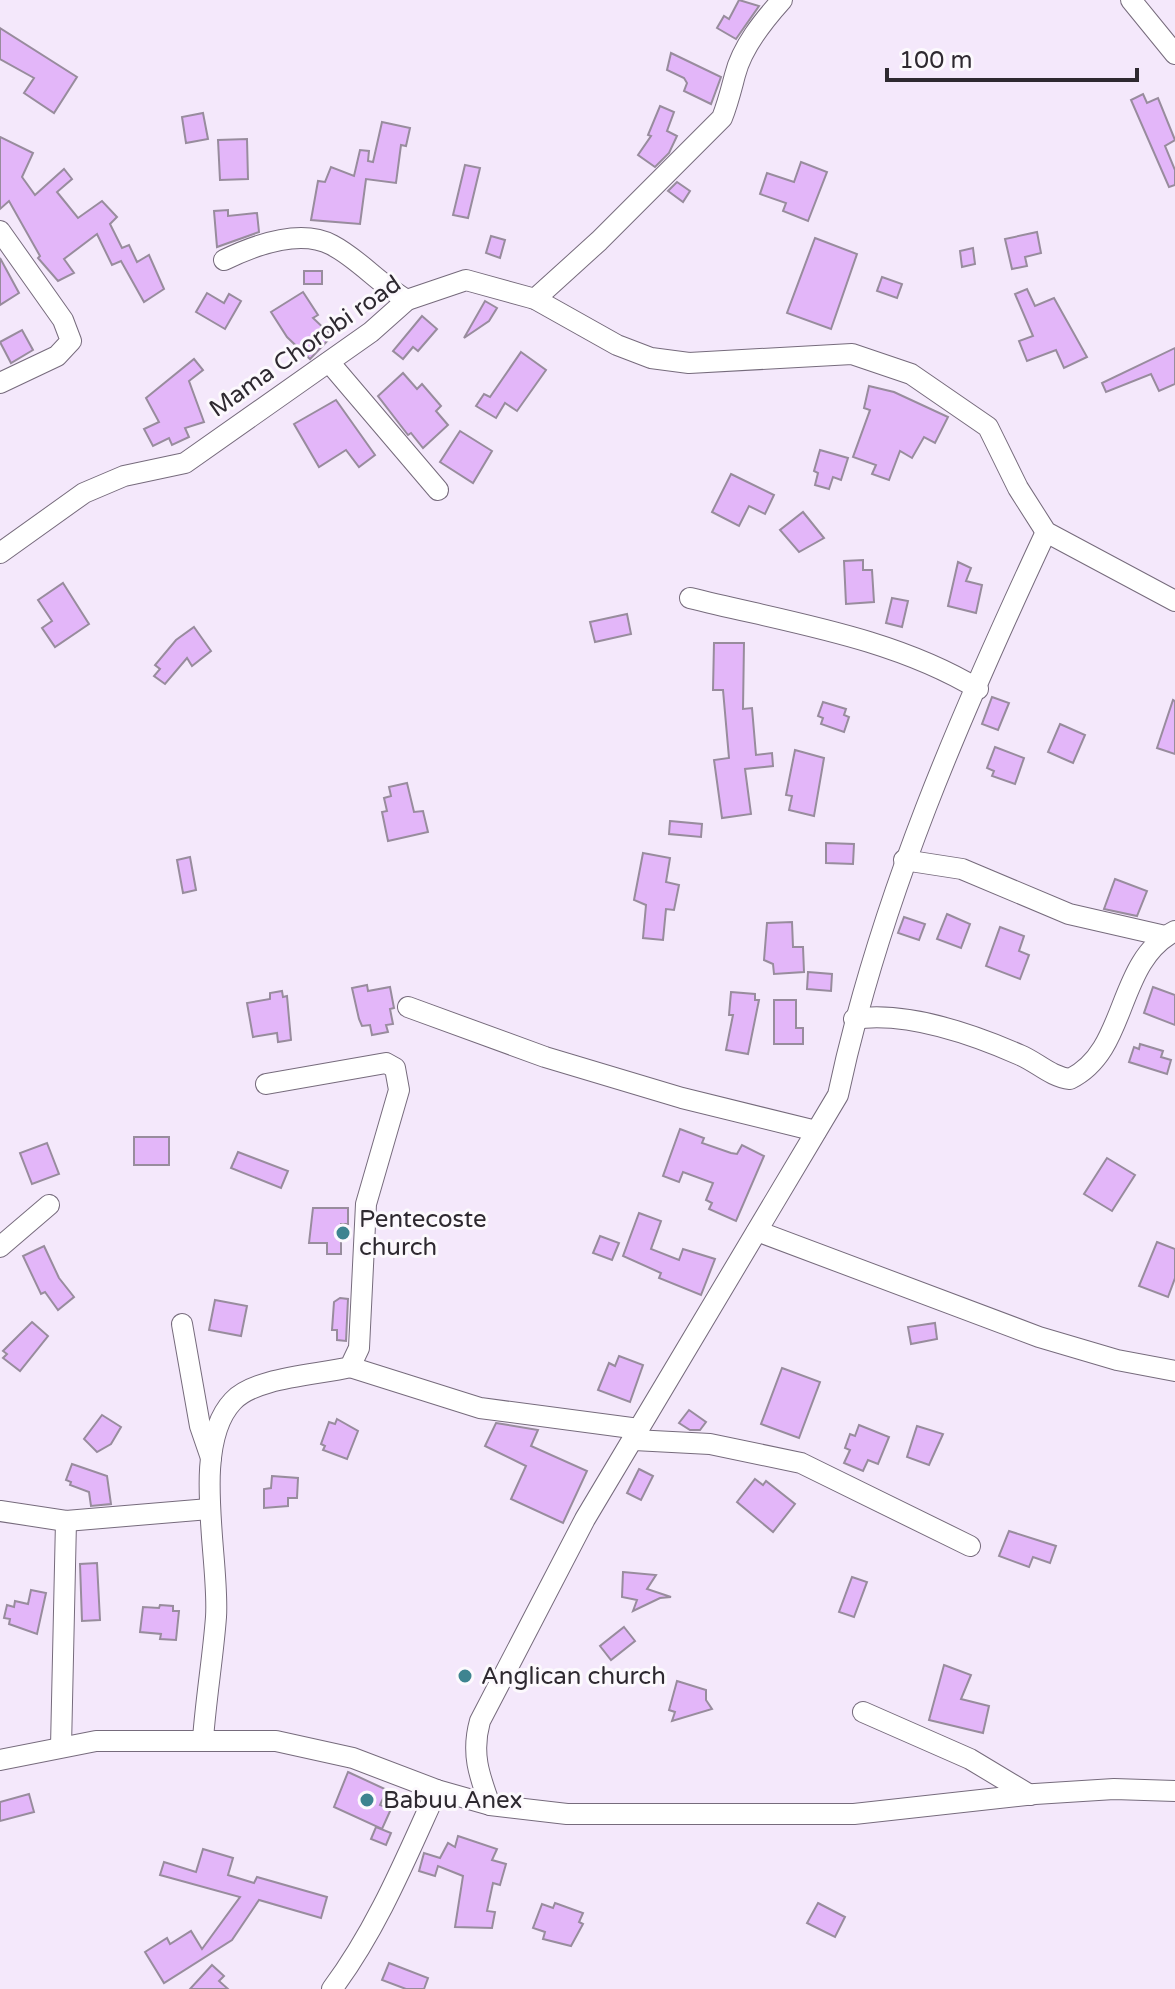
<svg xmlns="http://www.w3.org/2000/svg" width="1175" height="1989" viewBox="0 0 1175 1989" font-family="'Varela Round',sans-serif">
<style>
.building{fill:#e3b6f9;stroke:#988c9d;stroke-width:2}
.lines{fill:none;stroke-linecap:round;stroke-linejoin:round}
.minor-casing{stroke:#766b7c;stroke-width:22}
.minor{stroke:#fff;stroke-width:20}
.poi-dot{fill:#3e8490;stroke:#fcf9fd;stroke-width:3}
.labels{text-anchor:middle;stroke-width:6;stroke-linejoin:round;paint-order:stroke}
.street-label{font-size:24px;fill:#2e2930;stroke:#fcf9fd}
.poi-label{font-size:24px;fill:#2e2930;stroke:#fcf9fd;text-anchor:start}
</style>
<rect width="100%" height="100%" fill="#f4e8fb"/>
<g class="building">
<polygon points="739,0 759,6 736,39 717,28 724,16 729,19"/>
<polygon points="0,28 77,77 54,113 24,93 34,78 0,59"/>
<polygon points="671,53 721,77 711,104 684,91 687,83 684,78 667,70"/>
<polygon points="1143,94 1147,103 1158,98 1175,140 1165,146 1175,170 1175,185 1169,187 1131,100"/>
<polygon points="660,106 674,112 667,131 677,136 669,153 655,167 638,155 651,136 648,135"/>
<polygon points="203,113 208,139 186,143 182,117"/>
<polygon points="382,122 410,128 406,146 401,145 396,183 366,179 360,224 311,220 318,181 325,182 331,167 354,176 360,150 369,151 368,161 373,162"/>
<polygon points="0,137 33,153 22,177 35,195 64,169 72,179 57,192 78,218 102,201 117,217 110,224 122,248 129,245 137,262 149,255 164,289 144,302 121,261 112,265 97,234 64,259 74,273 58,281 38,258 40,256 9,201 0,209"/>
<polygon points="247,139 248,179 220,180 218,140"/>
<polygon points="801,162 827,172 808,221 783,211 786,203 760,194 767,173 794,182"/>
<polygon points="465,165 480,168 468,218 453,215"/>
<polygon points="677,182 690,191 683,202 668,191"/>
<polygon points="228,210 228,216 257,213 259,232 217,247 214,211"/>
<polygon points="1037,232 1041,253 1025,257 1027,266 1012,269 1005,239"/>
<polygon points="491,236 505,240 500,258 486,253"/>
<polygon points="815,238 857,254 831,329 787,313"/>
<polygon points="973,248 975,264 962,267 960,251"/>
<polygon points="0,258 19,293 0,305"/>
<rect x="304" y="271" width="18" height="13"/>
<polygon points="882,277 902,284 897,298 877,291"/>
<polygon points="1027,289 1035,306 1054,298 1087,357 1064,368 1056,350 1027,361 1019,341 1033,336 1015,294"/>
<polygon points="303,292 318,315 313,318 332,336 310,359 287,337 271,312"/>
<polygon points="207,293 224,303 229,294 241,301 225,329 196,312"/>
<polygon points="485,301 497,308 489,321 464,338"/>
<polygon points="422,316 437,329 418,351 413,347 403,359 393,351"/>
<polygon points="22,330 33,350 11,363 0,342"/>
<polygon points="1175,348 1175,384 1159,391 1151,374 1106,392 1102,383"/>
<polygon points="521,352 546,370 517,411 505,403 496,418 476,406 484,394 490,397"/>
<polygon points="194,359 203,370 189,381 204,422 185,428 189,437 172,445 169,438 153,446 144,429 159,422 146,398"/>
<polygon points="403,373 417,389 422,384 441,406 436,411 448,425 423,448 411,433 408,435 378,396"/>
<polygon points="869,386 894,392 948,417 935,443 924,437 912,458 900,451 889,480 872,474 876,465 853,457 870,410 864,408"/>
<polygon points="336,400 375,455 359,467 346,450 319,467 294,424"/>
<polygon points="460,431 492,451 473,483 440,462"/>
<polygon points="820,450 848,458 841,480 833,477 829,489 815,485 818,473 814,471"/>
<polygon points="731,474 774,495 765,514 749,506 739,526 712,512"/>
<polygon points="803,512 824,538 799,552 780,530"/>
<polygon points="863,560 863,570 872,570 874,602 846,604 844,561"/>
<polygon points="958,562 971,568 966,581 982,585 976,613 948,606"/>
<polygon points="63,583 89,624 55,647 42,628 52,621 38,600"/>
<polygon points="892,598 908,601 902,627 886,623"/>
<polygon points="627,614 631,634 595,642 590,622"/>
<polygon points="194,627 211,651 192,666 187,658 165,684 154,676 160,669 155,665 176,640"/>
<polygon points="714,643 744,643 743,709 752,708 756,755 772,753 773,766 745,769 751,814 722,818 714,760 729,758 723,690 713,690"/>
<polygon points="992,697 1009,703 998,730 982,724"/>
<polygon points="1173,700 1175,701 1175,754 1157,748"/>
<polygon points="823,702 846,709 844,715 849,717 844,732 821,724 823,718 818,716"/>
<polygon points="1060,724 1085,735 1073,763 1048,752"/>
<polygon points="995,747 1024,758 1015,784 992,776 994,771 987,768"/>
<polygon points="795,750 824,758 814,816 789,810 792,796 786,795"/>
<polygon points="407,783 414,812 423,811 428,832 388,841 382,812 387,811 384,798 391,796 389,787"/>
<polygon points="670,821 702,824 701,837 669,834"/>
<polygon points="826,843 854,844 853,864 826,863"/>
<polygon points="643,853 670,858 666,882 679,885 674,910 666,909 663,940 643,938 646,905 634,900"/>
<polygon points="190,857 196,890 183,893 177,860"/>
<polygon points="1115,879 1147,891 1137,916 1104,909"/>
<polygon points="947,914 970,924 961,948 937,939"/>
<polygon points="904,917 925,924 919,940 898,933"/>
<polygon points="792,922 793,947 803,947 804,972 774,974 773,964 764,960 767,923"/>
<polygon points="1000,927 1024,936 1019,951 1029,955 1020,979 986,966"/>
<polygon points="808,972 832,974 831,991 807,989"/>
<polygon points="367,985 368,991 390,987 394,1008 390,1009 393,1024 386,1025 388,1032 372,1035 370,1025 362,1026 359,1019 352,988"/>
<polygon points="1153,987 1175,995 1175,1025 1144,1013"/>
<polygon points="282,991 283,997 287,996 291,1040 278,1042 277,1033 253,1037 247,1003 270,999 270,993"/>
<polygon points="731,992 755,994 755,1000 759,1000 748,1054 726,1050 733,1015 729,1015"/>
<polygon points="774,1000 796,1000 796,1028 803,1028 803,1044 774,1044"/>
<polygon points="1140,1044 1163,1051 1161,1057 1171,1060 1167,1074 1129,1062 1134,1047 1139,1049"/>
<polygon points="680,1129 704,1138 702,1143 731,1153 737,1154 742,1145 764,1156 736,1221 709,1209 712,1203 706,1200 713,1183 683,1172 679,1182 663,1176"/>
<rect x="134" y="1137" width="35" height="28"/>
<polygon points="47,1143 59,1174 32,1184 20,1153"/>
<polygon points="238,1152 288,1171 281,1188 231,1168"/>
<polygon points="1107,1158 1135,1175 1112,1211 1084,1194"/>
<polygon points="313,1208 348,1208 348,1224 341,1224 341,1254 327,1254 327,1243 309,1243"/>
<polygon points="639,1213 661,1221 651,1249 679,1260 683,1249 715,1259 701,1295 659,1278 661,1273 623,1256"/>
<polygon points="600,1236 619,1243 612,1260 593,1253"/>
<polygon points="1157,1242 1175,1249 1175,1278 1168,1297 1139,1286"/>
<polygon points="44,1246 59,1278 74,1297 58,1310 45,1292 41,1294 23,1256"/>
<polygon points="340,1298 348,1299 346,1341 337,1340 337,1330 332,1330 334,1302"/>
<polygon points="215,1300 247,1306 241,1336 209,1330"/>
<polygon points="32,1322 48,1336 20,1371 3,1358 7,1354 3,1351"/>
<polygon points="935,1323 937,1339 911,1344 908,1327"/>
<polygon points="619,1356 643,1365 630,1402 598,1390 609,1363 615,1366"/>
<polygon points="782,1368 820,1382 799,1438 761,1424"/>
<polygon points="689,1410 706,1422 700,1430 690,1430 679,1423"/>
<polygon points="102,1415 121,1427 111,1444 97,1452 84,1439"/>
<polygon points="337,1419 358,1431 347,1459 323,1450 325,1446 321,1444 329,1422 335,1424"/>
<polygon points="496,1423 538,1430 531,1446 587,1471 563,1523 511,1499 526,1466 485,1446"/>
<polygon points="859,1425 889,1437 878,1464 868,1460 863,1471 844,1463 850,1450 845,1448 850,1434 855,1436"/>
<polygon points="917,1426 943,1434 929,1465 907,1457"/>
<polygon points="72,1464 107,1476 111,1504 91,1506 89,1492 70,1485 71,1482 66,1480"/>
<polygon points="639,1469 653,1476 641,1500 627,1493"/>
<polygon points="272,1476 298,1478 297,1498 288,1498 288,1506 264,1508 264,1489 271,1488"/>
<polygon points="755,1479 763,1485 766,1481 795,1504 773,1532 737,1502"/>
<polygon points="1009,1531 1056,1546 1050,1563 1033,1557 1029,1567 999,1556"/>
<polygon points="97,1563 100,1620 82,1621 80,1564"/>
<polygon points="623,1572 656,1575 647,1589 671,1597 660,1598 633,1611 637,1600 622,1597"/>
<polygon points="852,1577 867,1582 854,1617 839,1612"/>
<polygon points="31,1590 46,1593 37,1634 9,1624 10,1619 4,1618 7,1605 14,1607 15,1601 28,1604"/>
<polygon points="160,1605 173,1606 173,1611 179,1611 176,1640 160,1639 161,1634 140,1632 143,1607 159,1608"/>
<polygon points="624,1627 635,1641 611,1660 600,1646"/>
<polygon points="944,1665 971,1675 961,1699 989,1706 983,1733 929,1720"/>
<polygon points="677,1681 706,1690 706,1700 712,1709 672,1721 675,1712 669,1710"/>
<polygon points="348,1772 387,1790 380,1805 391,1809 382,1829 334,1807"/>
<polygon points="29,1794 34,1812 0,1821 0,1802"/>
<polygon points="376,1827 391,1833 386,1845 371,1839"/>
<polygon points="458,1836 497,1849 492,1860 506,1864 500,1885 493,1883 487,1911 495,1912 492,1928 455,1927 463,1876 438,1866 435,1876 419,1871 424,1853 440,1858 448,1843 455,1847"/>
<polygon points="203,1849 233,1858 228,1875 254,1883 257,1877 327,1897 321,1918 259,1900 232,1940 164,1983 145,1952 167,1938 170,1944 191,1931 202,1949 240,1897 160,1875 164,1862 196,1872"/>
<polygon points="555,1903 583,1913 579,1922 583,1924 571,1946 543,1939 545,1932 533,1928 542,1904 553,1908"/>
<polygon points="818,1903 845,1917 835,1937 807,1923"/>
<polygon points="389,1963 428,1978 424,1989 406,1989 382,1980"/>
<polygon points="212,1965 224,1976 219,1981 228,1989 190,1989"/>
</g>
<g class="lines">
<defs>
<g id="minor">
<polyline points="1131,0 1175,54"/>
<polyline points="0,231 63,320 71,341 57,356 0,383"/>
<path d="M224 260C253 246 300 228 332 245 359 259 379 284 407 300"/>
<path d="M535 299 599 241 722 118C728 103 731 90 735 75 742 47 763 21 782 0"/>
<polyline points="329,362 438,490"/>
<polyline points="0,553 84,493 124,476 185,463 371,332 407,300 466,280 535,299 617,345 651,358 689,363 852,354 911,374 988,427 1018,488 1046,532 1175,601"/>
<path d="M690 598C786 622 892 637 978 689"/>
<polyline points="904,860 962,869 1069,914 1165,936"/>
<polyline points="408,1007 545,1057 682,1098 816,1131"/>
<path d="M854 1019C906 1011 972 1034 1020 1055 1037 1062 1051 1077 1070 1079 1129 1050 1115 962 1175 931"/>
<polyline points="757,1231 1039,1337 1117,1360 1175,1371"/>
<polyline points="0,1247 49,1205"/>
<polyline points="182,1324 200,1426 211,1458"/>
<polyline points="350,1367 480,1408 639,1429"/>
<polyline points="634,1440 710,1444 801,1463 970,1546"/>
<polyline points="0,1511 66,1521 209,1509"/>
<polyline points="863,1712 970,1759 1030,1795"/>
<path d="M203 1739C206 1698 213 1657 216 1617 220 1559 190 1446 233 1401 255 1377 319 1375 350 1367L359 1348 366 1204 399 1090 395 1068 386 1063 266 1084"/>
<polyline points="61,1747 66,1521"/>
<polyline points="0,1760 96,1741 276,1741 353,1758 437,1790 490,1805 567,1814 854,1814 1035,1794 1114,1789 1175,1791"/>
<path d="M490 1805C479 1775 471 1753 480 1721L585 1519 838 1095C880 898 961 714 1046 532"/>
<path d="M332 1989C377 1929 406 1858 437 1790"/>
</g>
</defs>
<use href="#minor" class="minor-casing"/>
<use href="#minor" class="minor"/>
</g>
<g class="poi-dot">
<circle cx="343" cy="1233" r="8"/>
<circle cx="465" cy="1676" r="8"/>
<circle cx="367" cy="1800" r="8"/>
</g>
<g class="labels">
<g class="street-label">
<text transform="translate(305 346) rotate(-35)" y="8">Mama Chorobi road</text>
</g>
<g class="poi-label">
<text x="359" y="1227">Pentecoste<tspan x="359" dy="28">church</tspan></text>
<text x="481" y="1684">Anglican church</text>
<text x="383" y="1808">Babuu Anex</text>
</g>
</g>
<path d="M887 68v12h250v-12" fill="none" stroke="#2e2930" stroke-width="4"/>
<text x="899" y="68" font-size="24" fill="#2e2930" stroke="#fcf9fd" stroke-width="6" paint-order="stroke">100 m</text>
</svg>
